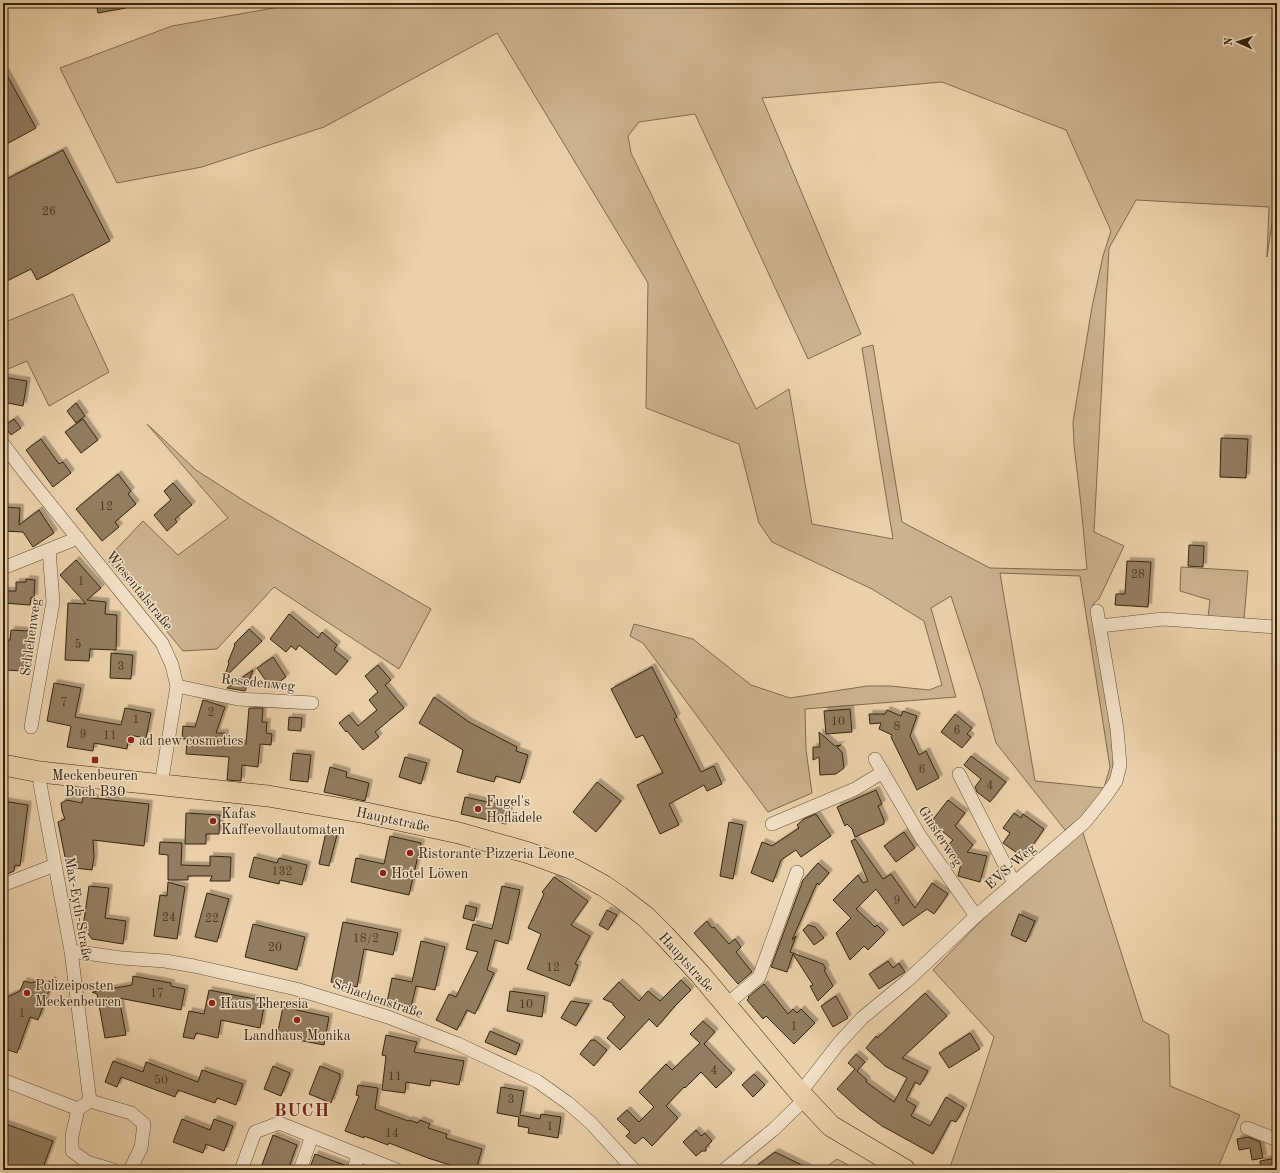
<svg xmlns="http://www.w3.org/2000/svg" width="1280" height="1173" viewBox="0 0 1280 1173" font-family="'Old Standard TT',serif">
<style>
.green{fill:#ccb390;stroke:#7f6b50;fill-rule:evenodd}
.building{fill:#927d60;stroke:#32230f;filter:url(#shadow)}
.lines{fill:none;stroke-linecap:round;stroke-linejoin:round}
.street-casing{stroke:#604e36;stroke-width:14}
.primary-casing{stroke:#32230f;stroke-width:22}
.street{stroke:#f2e1c8;stroke-width:13}
.primary{stroke:#ebd1aa;stroke-width:21}
.poi-dot{fill:#8f2418;stroke:#f2e1c8;stroke-width:1.5}
.labels{text-anchor:middle;stroke-width:3;stroke-linejoin:round;paint-order:stroke}
.number-label{font-size:12px;fill:#4a3a23}
.street-label{font-size:14px;fill:#32230f;stroke:#f2e1c8}
.poi-label{font-size:14px;fill:#32230f;stroke:#f2e1c8;text-anchor:start}
.district-label{font-size:18px;font-weight:bold;letter-spacing:1px;fill:#7a1f14;stroke:#f2e1c8}
</style>
<defs>
<filter id="shadow"><feDropShadow dx="3.5" dy="-3.5" stdDeviation="0" flood-color="#0004"/></filter>
</defs>
<rect width="100%" height="100%" fill="#ebd1aa"/>
<filter id="stains"><feTurbulence type="fractalNoise" baseFrequency=".005" numOctaves="4"/><feColorMatrix values="0 0 0 0 .2 0 0 0 0 .09 0 0 0 0 .02 0 0 0 .5 -.17"/></filter>
<radialGradient id="worn" r=".72"><stop offset=".6" stop-color="#630" stop-opacity="0"/><stop offset="1" stop-color="#630" stop-opacity=".3"/></radialGradient>
<g class="green">
<path d="M302 3H1277V189L1267 257 1269 207 1136 200 1109 248 1094 532 1124 546 1099 599 1093 604 1115 740 1112 777 1089 811 1065 830 996 743 982 691 951 596 931 608 956 697 805 709 806 750 812 793 768 812 643 643 630 636 634 624 693 639 751 685 790 698 867 686H890L929 690 942 685 924 621 872 589 772 542 759 523 739 444 646 408 648 283 497 33 324 127 202 167 117 183 60 68 172 26ZM942 82 1066 130 1111 231 1103 256 1092 307 1073 422 1074 445 1081 505 1087 569 1081 570 990 568 902 522 873 345 862 348 893 539 812 524 789 389 756 409 631 153 628 136 639 122 695 114 808 359 861 334 762 98ZM1000 573 1080 576 1110 767 1104 788 1035 781Z"/>
<polygon points="73,294 109,372 49,406 27,361 3,371 3,323"/>
<polygon points="147,424 196,470 249,504 431,609 399,669 274,587 217,649 183,651 107,559 143,521 178,555 228,518"/>
<polygon points="1181,567 1248,571 1244,620 1208,617 1210,600 1180,591"/>
<polygon points="1082,830 1143,1021 1169,1035 1170,1086 1240,1115 1217,1170 949,1170 976,1093 994,1037 933,970 991,911"/>
<polygon points="837,1159 858,1170 827,1170 830,1164"/>
</g>
<g class="building">
<polygon points="96,3 126,3 126,8 98,13"/>
<polygon points="3,68 36,128 3,146"/>
<polygon points="63,150 110,241 37,280 31,269 3,283 3,181"/>
<polygon points="3,377 27,381 23,406 3,402 5,392 3,392"/>
<polygon points="76,403 85,416 76,423 67,411"/>
<polygon points="14,419 21,428 11,435 4,426"/>
<polygon points="83,419 98,440 81,453 65,432"/>
<polygon points="1221,438 1248,439 1246,478 1220,477"/>
<polygon points="41,439 59,464 63,462 71,473 53,487 26,450"/>
<polygon points="118,474 131,491 128,494 136,504 115,522 119,527 102,541 76,509"/>
<polygon points="173,483 192,505 175,519 177,522 167,531 154,515 171,500 164,491"/>
<polygon points="3,507 20,508 19,525 39,510 54,533 33,547 23,532 3,531"/>
<polygon points="1189,545 1204,546 1203,567 1188,566"/>
<polygon points="76,560 101,588 87,600 106,602 105,614 117,615 116,650 90,649 89,661 65,660 68,603 86,604 60,575"/>
<polygon points="1127,561 1151,562 1148,607 1115,605 1116,594 1125,594"/>
<polygon points="26,579 35,580 34,598 31,597 30,605 3,603 3,591 16,591 16,582 26,582"/>
<polygon points="289,614 318,638 322,632 337,645 334,650 348,661 336,675 299,645 296,650 291,646 286,652 270,639"/>
<polygon points="249,629 262,641 224,678 229,663 228,662 235,645 234,644"/>
<polygon points="11,630 30,631 29,644 27,643 26,660 24,660 23,671 5,670 6,656 3,655 3,645 7,645 7,640 10,640"/>
<polygon points="111,653 133,655 131,679 110,678"/>
<polygon points="273,657 286,677 271,688 257,668"/>
<polygon points="378,665 391,680 385,685 404,708 375,732 379,737 363,750 347,731 346,732 339,723 349,715 358,726 377,710 369,700 378,692 365,676"/>
<polygon points="652,667 677,717 674,719 701,772 714,766 722,784 707,791 704,785 669,804 679,825 660,834 637,785 663,773 643,735 636,738 611,689"/>
<polygon points="253,670 245,691 227,688"/>
<polygon points="54,683 81,688 75,717 121,725 125,708 151,713 146,738 129,735 127,749 94,743 93,751 67,747 71,726 47,721"/>
<polygon points="434,697 469,722 517,747 516,751 528,755 520,783 496,776 494,782 457,772 463,750 419,723"/>
<polygon points="203,700 225,707 216,733 225,733 224,742 246,744 249,708 263,708 262,722 267,722 266,733 272,734 271,745 260,744 258,767 242,765 241,781 227,780 229,757 186,754 187,739 182,739 183,726 195,727"/>
<polygon points="850,709 852,732 826,734 824,711"/>
<polygon points="887,710 901,716 903,711 917,716 910,736 919,755 926,751 939,778 917,790 891,737 892,735 879,729 881,723 870,724 869,714 885,714"/>
<polygon points="955,714 972,728 967,734 971,737 962,748 941,732"/>
<polygon points="289,717 302,718 301,731 288,730"/>
<polygon points="819,732 835,746 841,745 837,747 842,752 844,768 836,774 820,775 819,757 813,760 813,747 820,747"/>
<polygon points="293,753 311,755 308,782 290,780"/>
<polygon points="971,756 1006,782 990,802 977,792 975,787 981,779 964,765"/>
<polygon points="405,757 427,763 421,784 399,777"/>
<polygon points="330,767 347,772 346,777 369,783 365,801 324,792"/>
<polygon points="597,782 621,801 596,832 573,812"/>
<polygon points="876,790 882,804 878,806 884,820 884,824 855,837 852,829 847,824 845,826 837,807"/>
<polygon points="83,797 149,804 144,846 93,840 94,857 92,870 67,867 58,822 65,819 62,811 61,803 67,800 82,803"/>
<polygon points="465,797 510,807 506,824 461,814"/>
<polygon points="948,800 965,813 955,826 973,845 967,852 987,856 980,882 958,876 961,864 945,847 946,847 953,840 931,822"/>
<polygon points="3,801 28,805 20,866 15,865 14,871 3,876"/>
<polygon points="186,813 220,815 219,834 206,834 206,844 185,844"/>
<polygon points="1014,813 1021,818 1023,814 1044,829 1024,858 1003,843 1010,833 1003,828"/>
<polygon points="816,814 831,836 801,857 796,850 781,860 773,882 751,873 762,842 772,846 799,828 797,825 804,819"/>
<polygon points="729,822 743,825 733,879 720,876"/>
<polygon points="326,832 337,835 329,866 319,864"/>
<polygon points="904,832 915,848 896,862 884,846"/>
<polygon points="390,836 421,843 409,895 351,882 356,858 384,864"/>
<polygon points="855,839 883,879 891,874 915,908 932,883 948,894 934,914 927,909 903,926 876,889 856,909 875,927 877,925 885,933 868,950 864,946 850,960 836,933 851,918 833,900 858,875 863,883 868,881 851,841"/>
<polygon points="160,842 182,843 181,865 210,866 210,856 231,857 230,881 210,881 212,876 188,876 188,880 168,880 168,855 159,854"/>
<polygon points="254,857 277,863 279,858 307,865 302,885 280,880 279,884 249,877"/>
<polygon points="818,863 829,873 819,885 817,883 792,940 796,936 790,952 823,964 826,969 824,970 833,986 818,1001 810,986 813,985 793,954 787,972 771,967 803,880"/>
<polygon points="554,877 588,901 571,925 590,936 575,964 578,965 570,986 527,969 541,934 528,928 544,894 542,892"/>
<polygon points="168,882 185,887 177,939 154,936 160,895 167,896"/>
<polygon points="89,886 109,888 105,918 126,921 123,944 92,939 83,927"/>
<polygon points="502,886 520,890 508,944 495,940 487,970 494,973 475,1014 467,1010 457,1030 436,1020 449,994 456,997 478,952 466,949 473,924 492,929"/>
<polygon points="207,893 229,899 217,942 195,937"/>
<polygon points="466,905 477,908 474,921 463,918"/>
<polygon points="607,910 617,915 608,930 599,925"/>
<polygon points="1019,914 1035,921 1026,942 1011,935"/>
<polygon points="707,921 712,928 714,927 729,944 735,939 741,947 736,952 752,972 738,984 694,933"/>
<polygon points="343,922 398,933 393,955 364,949 357,987 331,982"/>
<polygon points="253,924 305,937 297,970 245,957"/>
<polygon points="808,925 815,927 824,938 814,945 803,930"/>
<polygon points="421,941 445,947 435,990 416,986 411,1007 387,1002 392,978 412,982"/>
<polygon points="888,961 893,968 899,963 905,972 879,989 869,974"/>
<polygon points="133,976 171,983 171,986 185,989 181,1010 119,998 126,1035 105,1038 97,994 92,992 132,985"/>
<polygon points="53,980 38,1020 30,1017 17,1053 3,1048 3,999 20,991 24,981 31,983 37,981 43,985"/>
<polygon points="681,980 691,990 675,1006 657,1027 649,1019 620,1050 607,1038 625,1017 613,1005 613,1003 603,999 619,982 639,1001 648,991 660,1001"/>
<polygon points="764,984 788,1014 793,1009 797,1013 801,1009 815,1023 794,1044 766,1016 763,1019 747,1000 749,998 748,997"/>
<polygon points="209,990 265,1001 260,1028 221,1020 218,1038 196,1033 194,1039 183,1037 189,1011 204,1014"/>
<polygon points="510,991 545,996 542,1017 507,1011"/>
<polygon points="925,993 947,1016 902,1058 928,1071 920,1085 915,1082 906,1100 916,1106 911,1116 930,1126 946,1097 964,1108 956,1122 951,1120 933,1154 882,1126 859,1109 837,1089 855,1069 848,1063 856,1054 865,1062 857,1071 867,1080 866,1082 894,1102 907,1078 885,1066 866,1048 876,1036 877,1038"/>
<polygon points="836,996 848,1018 833,1027 821,1006"/>
<polygon points="571,1001 589,1004 576,1026 561,1018"/>
<polygon points="283,1007 329,1017 324,1045 277,1036"/>
<polygon points="703,1021 715,1032 704,1044 732,1073 716,1088 701,1072 685,1088 684,1087 666,1106 678,1118 652,1146 643,1137 635,1144 626,1136 630,1132 617,1119 627,1110 639,1122 654,1107 639,1092 666,1064 672,1070 700,1043 690,1034"/>
<polygon points="490,1031 520,1044 516,1055 485,1042"/>
<polygon points="970,1033 980,1049 949,1068 939,1053"/>
<polygon points="386,1035 417,1042 414,1052 464,1061 459,1085 431,1080 430,1086 406,1082 405,1093 382,1090 386,1056 382,1055"/>
<polygon points="591,1040 595,1040 607,1050 594,1066 580,1054"/>
<polygon points="113,1061 143,1072 146,1062 198,1082 202,1070 243,1084 236,1105 217,1098 215,1103 178,1090 175,1097 121,1077 117,1087 105,1082"/>
<polygon points="273,1066 290,1073 281,1096 264,1089"/>
<polygon points="320,1066 340,1074 340,1078 331,1103 309,1094"/>
<polygon points="754,1074 765,1085 753,1097 742,1085"/>
<polygon points="358,1085 378,1088 375,1109 408,1121 409,1120 418,1123 420,1120 430,1124 428,1128 447,1134 446,1138 482,1149 476,1170 452,1170 453,1166 428,1158 389,1143 388,1145 364,1136 364,1138 345,1131 359,1096 356,1095"/>
<polygon points="501,1087 524,1091 520,1115 540,1119 541,1114 561,1117 558,1138 528,1133 529,1128 518,1126 519,1117 497,1113"/>
<polygon points="182,1119 210,1130 214,1119 233,1126 224,1151 206,1144 203,1153 173,1142"/>
<polygon points="3,1123 53,1141 42,1170 3,1170"/>
<polygon points="696,1130 701,1136 705,1133 712,1141 706,1147 706,1151 702,1151 696,1156 683,1142"/>
<polygon points="273,1135 297,1145 288,1170 260,1170"/>
<polygon points="1248,1137 1260,1142 1263,1158 1252,1160 1250,1148 1239,1150 1237,1139"/>
<polygon points="775,1152 812,1170 751,1170"/>
<polygon points="315,1154 347,1166 346,1170 309,1170"/>
<polygon points="1277,1158 1277,1170 1261,1170 1260,1161"/>
</g>
<g class="lines">
<defs>
<g id="street">
<polyline points="3,444 25,473 162,643 172,665 177,686 161,785"/>
<polyline points="3,568 78,538"/>
<polyline points="1100,626 1163,619 1277,627"/>
<polyline points="177,686 238,699 312,703"/>
<polyline points="31,727 53,602 49,550"/>
<polyline points="875,759 920,836 976,916"/>
<polyline points="40,772 40,784 71,951 90,1101"/>
<polyline points="959,774 1014,883"/>
<polyline points="772,824 855,789 883,772"/>
<polyline points="3,885 55,865"/>
<polyline points="71,951 121,958 165,961 194,966 296,989 388,1017 458,1044 537,1081 568,1103 591,1123 634,1170"/>
<polyline points="726,1005 759,977 797,872"/>
<polyline points="3,1080 78,1109"/>
<polyline points="800,1093 839,1043 862,1018 907,981 976,916 1085,822 1105,797 1116,781 1120,765 1117,729 1097,611"/>
<polyline points="90,1101 131,1113 144,1124 141,1148 130,1170"/>
<polyline points="90,1101 78,1109 72,1136 72,1151 87,1162 113,1170"/>
<polyline points="1247,1128 1277,1140"/>
<polyline points="241,1170 255,1132 279,1123 397,1170"/>
<polyline points="300,1170 312,1136"/>
<polyline points="354,1170 358,1155"/>
<polyline points="724,1170 773,1130 805,1099"/>
</g>
<polyline id="primary" points="3,765 40,772 268,796 366,813 459,833 529,853 573,869 604,886 620,897 646,917 664,935 700,974 800,1093 831,1126 905,1170"/>
</defs>
<use href="#street" class="street-casing"/>
<use href="#primary" class="primary-casing"/>
<use href="#street" class="street"/>
<use href="#primary" class="primary"/>
</g>
<g class="poi-dot">
<circle cx="131" cy="740" r="4"/>
<rect x="91" y="756" width="8" height="8" rx="2"/>
<circle cx="478" cy="809" r="4"/>
<circle cx="213" cy="821" r="4"/>
<circle cx="410" cy="853" r="4"/>
<circle cx="383" cy="873" r="4"/>
<circle cx="27" cy="993" r="4"/>
<circle cx="212" cy="1003" r="4"/>
<circle cx="297" cy="1020" r="4"/>
</g>
<g class="labels">
<g class="number-label">
<text x="49" y="215">26</text>
<text x="106" y="510">12</text>
<text x="1138" y="578">28</text>
<text x="81" y="585">1</text>
<text x="78" y="648">5</text>
<text x="121" y="670">3</text>
<text x="64" y="706">7</text>
<text x="211" y="716">2</text>
<text x="136" y="723">1</text>
<text x="838" y="725">10</text>
<text x="897" y="730">8</text>
<text x="957" y="734">6</text>
<text x="83" y="738">9</text>
<text x="110" y="739">11</text>
<text x="922" y="773">6</text>
<text x="990" y="789">4</text>
<text x="282" y="875">132</text>
<text x="897" y="904">9</text>
<text x="169" y="921">24</text>
<text x="212" y="922">22</text>
<text x="366" y="942">18/2</text>
<text x="275" y="951">20</text>
<text x="553" y="971">12</text>
<text x="157" y="997">17</text>
<text x="526" y="1008">10</text>
<text x="22" y="1017">1</text>
<text x="794" y="1030">1</text>
<text x="714" y="1074">4</text>
<text x="395" y="1080">11</text>
<text x="161" y="1084">50</text>
<text x="511" y="1103">3</text>
<text x="550" y="1130">1</text>
<text x="392" y="1137">14</text>
</g>
<g class="street-label">
<text transform="translate(140 590) rotate(51)" y="5">Wiesentalstraße</text>
<text transform="translate(30 637) rotate(-82)" y="5">Schlehenweg</text>
<text transform="translate(258 682) rotate(6)" y="5">Resedenweg</text>
<text transform="translate(393 819) rotate(12)" y="5">Hauptstraße</text>
<text transform="translate(941 836) rotate(57)" y="5">Ginsterweg</text>
<text transform="translate(1010 866) rotate(-41)" y="5">EVS-Weg</text>
<text transform="translate(79 909) rotate(80)" y="5">Max-Eyth-Straße</text>
<text transform="translate(687 962) rotate(48)" y="5">Hauptstraße</text>
<text transform="translate(378 998) rotate(19)" y="5">Schachenstraße</text>
</g>
<g class="poi-label">
<text x="139" y="745">ad new cosmetics</text>
<text x="95" y="780" text-anchor="middle">Meckenbeuren<tspan x="95" dy="16">Buch B30</tspan></text>
<text x="486" y="806">Fugel's<tspan x="486" dy="16">Hoflädele</tspan></text>
<text x="221" y="818">Kafas<tspan x="221" dy="16">Kaffeevollautomaten</tspan></text>
<text x="418" y="858">Ristorante Pizzeria Leone</text>
<text x="391" y="878">Hotel Löwen</text>
<text x="35" y="990">Polizeiposten<tspan x="35" dy="16">Meckenbeuren</tspan></text>
<text x="220" y="1008">Haus Theresia</text>
<text x="297" y="1040" text-anchor="middle">Landhaus Monika</text>
</g>
<g class="district-label">
<text x="302" y="1116">BUCH</text>
</g>
</g>
<rect width="1280" height="1173" fill="none" stroke="#ebd1aa" stroke-width="16"/>
<rect x="4" y="4" width="1272" height="1165" fill="none" stroke="#32230f" stroke-width="2"/>
<rect x="8" y="8" width="1264" height="1157" fill="none" stroke="#32230f"/>
<g transform="translate(1238 42) rotate(273)" stroke="#f2e1c8" stroke-width="3" paint-order="stroke">
<path d="M0-3L7 15L0 10L-7 15Z" fill="#32230f"/>
<text y="-6" font-size="11" font-weight="bold" text-anchor="middle" fill="#32230f">N</text>
</g>
<rect width="100%" height="100%" filter="url(#stains)"/>
<rect width="100%" height="100%" fill="url(#worn)"/>
</svg>
